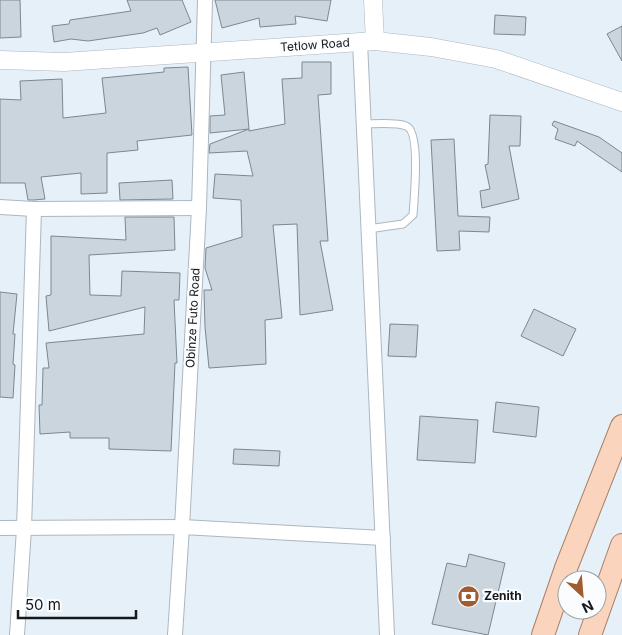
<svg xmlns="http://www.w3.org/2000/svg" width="622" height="635" viewBox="0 0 622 635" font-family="Inter,sans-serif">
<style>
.building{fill:#cbd5dd;stroke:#7e878f}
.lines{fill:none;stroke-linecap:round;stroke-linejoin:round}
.service-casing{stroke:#adb7be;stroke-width:9}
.minor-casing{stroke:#adb7be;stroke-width:16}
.tertiary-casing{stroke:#adb7be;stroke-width:19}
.primary-casing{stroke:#a88067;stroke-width:24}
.service{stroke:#fff;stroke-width:7}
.minor{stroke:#fff;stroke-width:14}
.tertiary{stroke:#fff;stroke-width:18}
.primary{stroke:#fad4bc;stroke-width:22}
.labels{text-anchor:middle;stroke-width:4.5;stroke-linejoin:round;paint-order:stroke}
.street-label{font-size:12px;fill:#15191c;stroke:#fafcfe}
.poi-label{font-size:12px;font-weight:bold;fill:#15191c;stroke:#fafcfe;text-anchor:start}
</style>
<rect width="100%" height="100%" fill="#e6f0f8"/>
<g class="building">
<polygon points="0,0 20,0 21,37 0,38"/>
<polygon points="127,0 182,0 191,22 160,35 157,28 143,33 88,41 71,39 54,42 52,26 69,24 70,20 131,11"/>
<polygon points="215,0 331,0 327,21 295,16 296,24 260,27 259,18 222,28"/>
<polygon points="495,15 526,17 525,35 494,34"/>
<polygon points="622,26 622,61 607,34"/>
<polygon points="302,62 331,62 331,94 318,95 328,241 320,241 333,310 300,315 297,224 273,225 282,318 265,320 266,364 209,368 205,327 204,290 212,290 205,268 206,248 242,237 241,200 213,198 215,174 253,176 247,151 209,153 210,144 249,129 249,131 285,124 282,79 302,78"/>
<polygon points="188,67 192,135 137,141 138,150 107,153 107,193 81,194 81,173 41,177 45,199 34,200 28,200 25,183 0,183 0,99 21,100 20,81 62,79 63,118 106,113 102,78 164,72 164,68"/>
<polygon points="244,72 249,129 210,133 210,116 225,115 221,75"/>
<polygon points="490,115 521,116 520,146 509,146 519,199 482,208 480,191 490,189 485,165 488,164"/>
<polygon points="554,121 599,137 622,153 622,172 577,141 575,146 555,139 558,129 552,125"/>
<polygon points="454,139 458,216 490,217 489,232 459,231 460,250 437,251 431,140"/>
<polygon points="172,180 173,199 120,200 119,183"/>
<polygon points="125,217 174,217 175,250 89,255 90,295 121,296 122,271 180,273 179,300 174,300 177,363 175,363 171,451 109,449 109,438 70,438 70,432 40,434 39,405 42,405 43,368 49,368 46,343 144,334 145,307 49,331 46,296 51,295 51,236 126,240"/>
<polygon points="0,292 17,294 13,334 15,334 13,364 15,365 13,398 0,397"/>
<polygon points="534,309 576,329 563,356 521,336"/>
<polygon points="390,324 418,325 416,357 388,356"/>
<polygon points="496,402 539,407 536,437 493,432"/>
<polygon points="420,416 478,420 475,463 417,460"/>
<polygon points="234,449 280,451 279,466 233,464"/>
<polygon points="469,554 505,563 488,635 432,624 447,563 466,567"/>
</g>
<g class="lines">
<defs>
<path id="service" d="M364 124C374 124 397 122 406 126 421 131 414 200 413 215L403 224 368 229"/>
<g id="minor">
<polyline points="360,42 387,635"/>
<polyline points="0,207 34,209 199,208"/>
<polyline points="0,528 182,527 383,538"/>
<polyline points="17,635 24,529 34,209"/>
<polyline points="175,635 182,527 199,208 205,0"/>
</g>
<g id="tertiary">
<polyline points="373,0 375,41"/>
<polyline points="0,60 64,62 375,41 431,47 496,59 622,102"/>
</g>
<g id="primary">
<polyline points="543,635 566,568 622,426"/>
<polyline points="590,635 622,545"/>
</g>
</defs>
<use href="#service" class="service-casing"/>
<use href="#minor" class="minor-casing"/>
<use href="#tertiary" class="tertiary-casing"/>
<use href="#primary" class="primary-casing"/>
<use href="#service" class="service"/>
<use href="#minor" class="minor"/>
<use href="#tertiary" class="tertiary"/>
<use href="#primary" class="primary"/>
</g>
<defs>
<symbol id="bank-disc" viewBox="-11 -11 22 22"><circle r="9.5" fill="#a05c2e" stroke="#fafcfe"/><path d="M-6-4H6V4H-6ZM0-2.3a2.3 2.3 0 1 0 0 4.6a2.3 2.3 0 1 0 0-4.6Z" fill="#fff"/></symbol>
</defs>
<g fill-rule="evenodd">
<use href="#bank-disc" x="456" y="584" width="25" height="25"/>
</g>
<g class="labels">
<g class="street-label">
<text transform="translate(315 45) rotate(-4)" y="4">Tetlow Road</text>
<text transform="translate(193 318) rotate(-87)" y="4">Obinze Futo Road</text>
</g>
<g class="poi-label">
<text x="484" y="600">Zenith</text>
</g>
</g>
<g transform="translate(582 595) rotate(154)"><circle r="24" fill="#fafcfe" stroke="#9ea1a4"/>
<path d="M0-4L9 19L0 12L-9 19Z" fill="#a05c2e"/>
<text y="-8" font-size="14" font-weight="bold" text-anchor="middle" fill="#15191c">N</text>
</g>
<path d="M18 610v8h118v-8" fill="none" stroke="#15191c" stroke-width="2.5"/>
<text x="25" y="610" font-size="15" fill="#15191c" stroke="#fafcfe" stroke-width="4" paint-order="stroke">50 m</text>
</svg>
